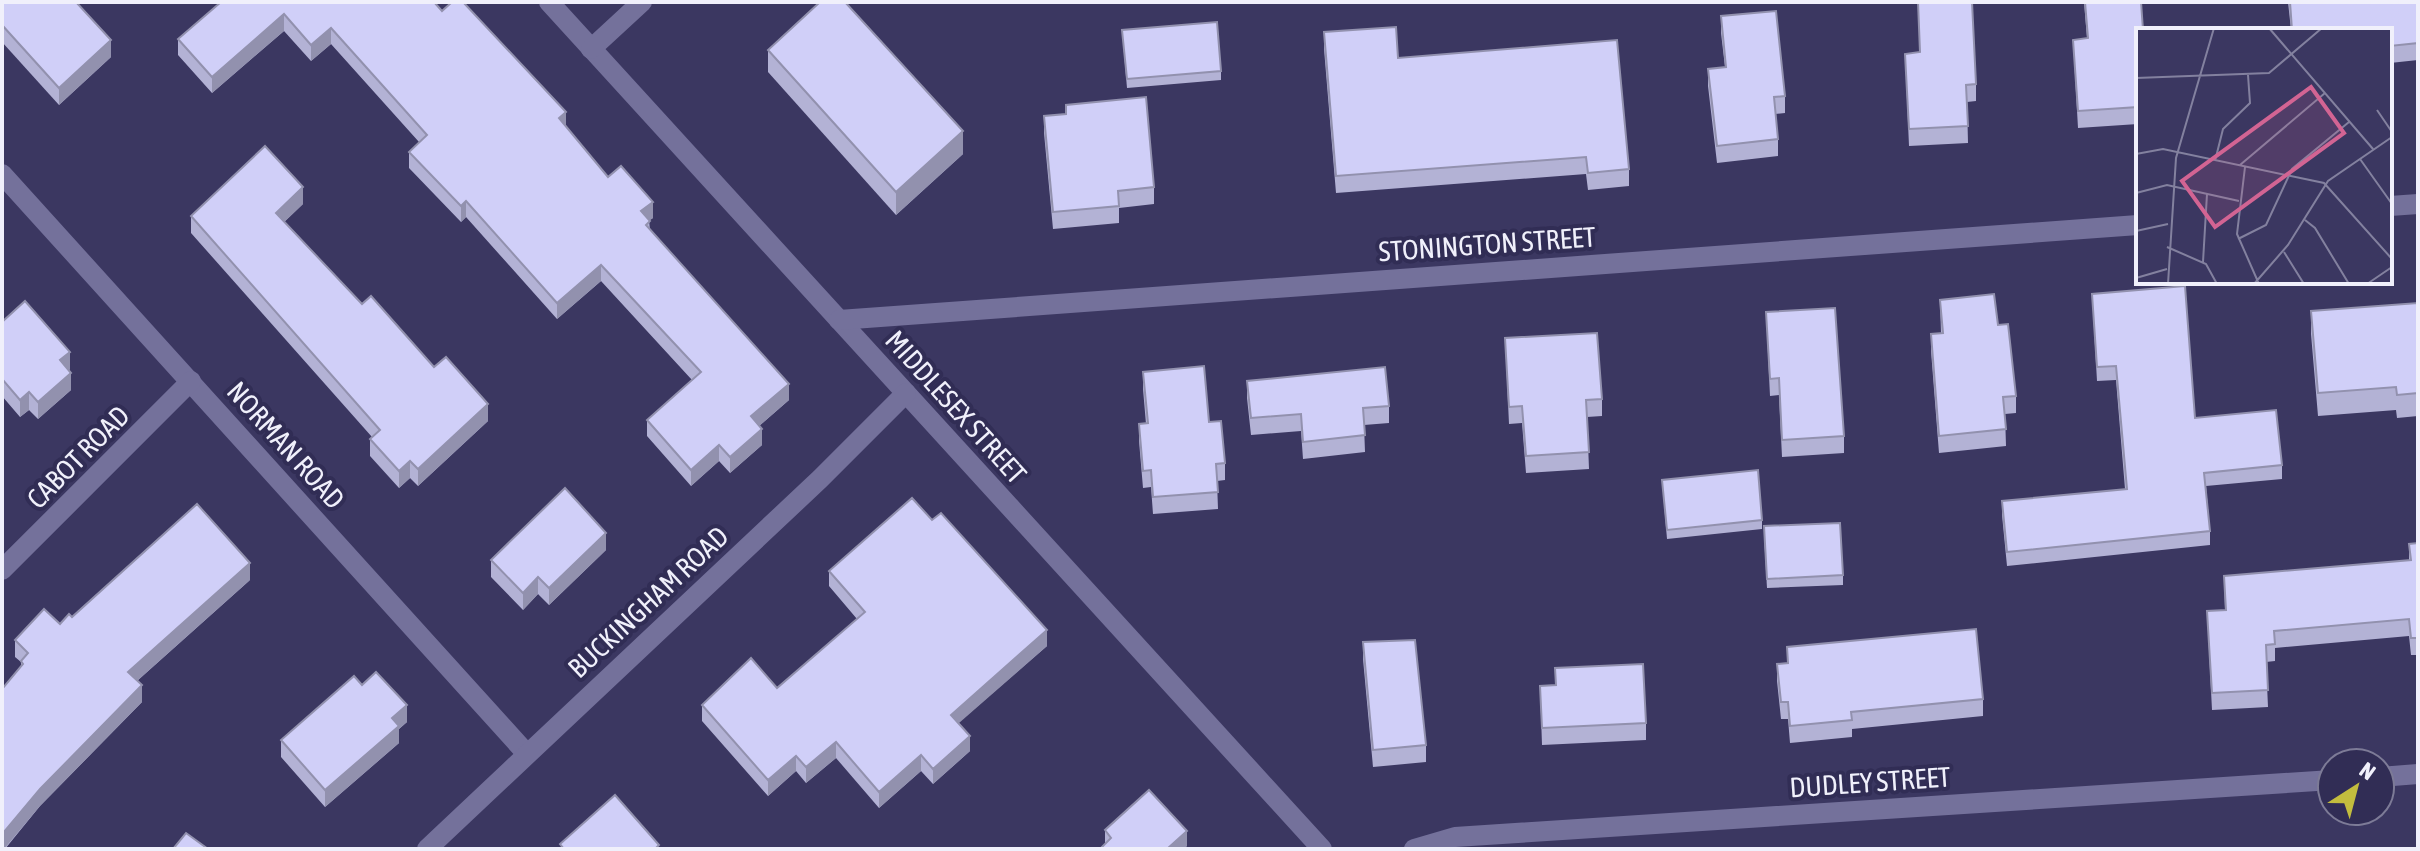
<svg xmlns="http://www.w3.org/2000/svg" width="2420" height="851" viewBox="0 0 2420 851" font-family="'Asap Condensed',sans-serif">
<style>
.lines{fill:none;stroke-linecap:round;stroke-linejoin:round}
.street{stroke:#74719b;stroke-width:20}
.wall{fill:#b3b2d5}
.shaded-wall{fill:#9291ae}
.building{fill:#d0cff8;stroke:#9291ae;stroke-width:2}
.labels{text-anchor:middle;stroke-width:8;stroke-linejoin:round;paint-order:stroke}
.street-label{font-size:28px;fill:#f0f0fb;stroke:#312d55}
.inset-road{fill:none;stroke:#83819f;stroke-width:2}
.view{fill:#d26493;fill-opacity:0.15;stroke:#d26493;stroke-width:4}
.inset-edge{fill:none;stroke:#f0f0fb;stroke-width:4}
</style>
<rect width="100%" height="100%" fill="#3b3761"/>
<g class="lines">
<g class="street">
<polyline points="549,2 1322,849"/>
<polyline points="591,49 642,2"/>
<polyline points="2,174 527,754"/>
<polyline points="2390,206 2418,204"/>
<polyline points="839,320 2138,225"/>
<polyline points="2,570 191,381"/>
<polyline points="2380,777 2418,774"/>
<polyline points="427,849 820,479 906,393"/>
<polyline points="1414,849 1455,837 2332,780"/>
</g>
</g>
<g class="wall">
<polygon points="2,2 111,57 59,105 2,42"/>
<polygon points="221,2 442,11 566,126 608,177 653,218 649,220 650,230 789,400 759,426 762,445 730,473 719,461 691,486 647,436 647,420 692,380 601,281 557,319 466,217 461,222 409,168 409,152 419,142 331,44 311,61 284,31 212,93 178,55 178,39"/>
<polygon points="1918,2 1976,84 1976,101 1967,102 1968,143 1909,146 1905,54 1920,52"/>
<polygon points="2084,2 2141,2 2138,30 2138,124 2078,128 2073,40 2087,38"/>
<polygon points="2288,2 2418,2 2418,60 2390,63 2390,30 2291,30"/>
<polygon points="1721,16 1785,96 1785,113 1775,114 1778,139 1778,156 1717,163 1708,86 1708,69 1725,67 1721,33"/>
<polygon points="1122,30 1221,71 1221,80 1127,88"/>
<polygon points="1324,32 1398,58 1629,169 1629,186 1588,190 1586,174 1336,193 1324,49"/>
<polygon points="768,50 963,154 896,215 768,72"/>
<polygon points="1044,116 1154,187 1154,204 1119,208 1119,223 1053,229 1044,133"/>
<polygon points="303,204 284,222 362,304 434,367 488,421 418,486 410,478 399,488 370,456 370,439 372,437 191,233 191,216"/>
<polygon points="2092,294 2195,418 2282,465 2282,479 2206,486 2210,531 2210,545 2007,566 2002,515 2002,501 2125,489 2116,380 2097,381"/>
<polygon points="1940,300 1998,325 2016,396 2016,413 2005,414 2006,446 1939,453 1931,351 1931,334 1941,333"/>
<polygon points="2418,303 2418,416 2397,418 2396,410 2318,416 2311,334 2311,311"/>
<polygon points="1766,312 1844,436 1844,453 1782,457 1779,395 1770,396"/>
<polygon points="2,322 70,369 69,370 71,390 38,419 29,410 20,417 2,396"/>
<polygon points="1505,338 1602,399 1602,416 1587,417 1589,469 1526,473 1522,423 1509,424"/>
<polygon points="1143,372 1209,422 1225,463 1225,480 1217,481 1218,509 1153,514 1151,487 1143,488 1139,441 1139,424 1146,424 1143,389"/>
<polygon points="1247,381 1389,406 1389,423 1364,425 1365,452 1303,459 1301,431 1251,435 1247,398"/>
<polygon points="1662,480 1762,520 1762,529 1667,539"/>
<polygon points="1764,536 1843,575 1843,585 1767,588"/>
<polygon points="2418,543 2418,655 2411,655 2409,636 2275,648 2275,661 2266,662 2268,707 2212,710 2207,611 2225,610 2224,576 2409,560 2409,544"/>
<polygon points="606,550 549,605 538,594 523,610 491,577 491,560"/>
<polygon points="829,571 1047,646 958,723 970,751 933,784 921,771 879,808 836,758 806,783 796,771 768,796 702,721 702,705 777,688 857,619 829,586"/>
<polygon points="250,580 137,681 142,702 40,806 5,849 2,847 2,689 21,667 21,662 15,657 15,640 60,624 72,617"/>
<polygon points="1363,642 1426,745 1426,762 1373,767 1363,659"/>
<polygon points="1787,647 1983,699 1983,716 1852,729 1852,737 1790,743 1788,719 1781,719 1777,681 1777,664 1787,663"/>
<polygon points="1555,668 1646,723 1646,740 1542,745 1540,686 1555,685"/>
<polygon points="362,685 407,722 399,729 399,743 325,807 281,757 281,740"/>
<polygon points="1105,830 1187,846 1183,849 1100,849 1105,845"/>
</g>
<g class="shaded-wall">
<polygon points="284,14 284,31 212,93 212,77"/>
<polygon points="331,28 331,44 311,61 311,45"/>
<polygon points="111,40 111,57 59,105 59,88"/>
<polygon points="566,112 566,128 559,118"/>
<polygon points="963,131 963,154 896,215 896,192"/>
<polygon points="303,187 303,204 276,230 276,213"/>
<polygon points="466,201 466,217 461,222 461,206"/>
<polygon points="653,202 653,218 641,227 641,211"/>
<polygon points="601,265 601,281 557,319 557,303"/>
<polygon points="70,352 70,369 60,377 60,360"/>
<polygon points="71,373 71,390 38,419 38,402"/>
<polygon points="789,384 789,400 751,433 751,416"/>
<polygon points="29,392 29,410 20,417 20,400"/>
<polygon points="488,404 488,421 418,486 418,469"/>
<polygon points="762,429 762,445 730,473 730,457"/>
<polygon points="719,445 719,461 691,486 691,470"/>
<polygon points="410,461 410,478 399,488 399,471"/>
<polygon points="606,533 606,550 549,605 549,588"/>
<polygon points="250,563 250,580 128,689 128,672"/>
<polygon points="538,577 538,594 523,610 523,593"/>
<polygon points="1047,630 1047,646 951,730 951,715"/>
<polygon points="142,685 142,702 40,806 4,849 4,832 40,789"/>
<polygon points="407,705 407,722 399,729 399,743 325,807 325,790 392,718"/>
<polygon points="970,736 970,751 933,784 933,769"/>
<polygon points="836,742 836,758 806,783 806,767"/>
<polygon points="921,755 921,771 879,808 879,792"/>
<polygon points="796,756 796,771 768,796 768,780"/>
<polygon points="1187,831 1187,846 1183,849 1167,849"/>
</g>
<g class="building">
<polygon points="2,2 76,2 111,40 59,88 2,25"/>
<polygon points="221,2 434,2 442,11 452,2 463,2 566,112 559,118 608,177 621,166 653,202 641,211 650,221 646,225 789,384 751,416 762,429 730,457 719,445 691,470 647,420 701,372 601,265 557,303 466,201 461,206 409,152 427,135 331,28 311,45 284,14 212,77 178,39"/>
<polygon points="820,2 845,2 963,131 896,192 768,50"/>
<polygon points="1918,2 1972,2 1976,84 1966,85 1968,126 1909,129 1905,54 1920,52"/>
<polygon points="2085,2 2141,2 2143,30 2138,30 2138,107 2078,111 2073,40 2088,38"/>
<polygon points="2290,2 2418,2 2418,43 2390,46 2390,30 2292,30"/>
<polygon points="1776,11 1785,96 1774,97 1778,139 1717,146 1708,69 1726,67 1721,16"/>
<polygon points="1217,22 1221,71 1127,79 1122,30"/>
<polygon points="1396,27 1398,58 1617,40 1629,169 1588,173 1586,157 1336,176 1324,32"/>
<polygon points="1146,97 1154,187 1118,191 1119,206 1053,212 1044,116 1066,114 1066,105"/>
<polygon points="265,146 303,187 276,213 362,304 371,296 434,367 446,357 488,404 418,469 410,461 399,471 370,439 380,430 191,216"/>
<polygon points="2185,286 2195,418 2276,410 2282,465 2204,473 2210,531 2007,552 2002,501 2127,489 2116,366 2097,367 2092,294"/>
<polygon points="1994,294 1998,325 2008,324 2016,396 2003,397 2006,429 1939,436 1931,334 1943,333 1940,300"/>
<polygon points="25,301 70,352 60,360 71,373 38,402 29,392 20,400 2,379 2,322"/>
<polygon points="2418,303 2418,393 2397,395 2396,387 2318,393 2311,311"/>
<polygon points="1835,308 1844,436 1782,440 1779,378 1770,379 1766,312"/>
<polygon points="1597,333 1602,399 1586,400 1589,452 1526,456 1522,406 1509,407 1505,338"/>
<polygon points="1204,366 1209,422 1221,421 1225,463 1216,464 1218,492 1153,497 1151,470 1143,471 1139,424 1148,423 1143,372"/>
<polygon points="1385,367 1389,406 1363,408 1365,435 1303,442 1301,414 1251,418 1247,381"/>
<polygon points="1758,470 1762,520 1667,530 1662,480"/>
<polygon points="565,488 606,533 549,588 538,577 523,593 491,560"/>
<polygon points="912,498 932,520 941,513 1047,630 951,715 970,736 933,769 921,755 879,792 836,742 806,767 796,756 768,780 702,705 751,658 777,688 865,612 829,571"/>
<polygon points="197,504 250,563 128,672 142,685 40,789 4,832 2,830 2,689 23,664 21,661 28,653 15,640 44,609 60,624 69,614 72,617"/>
<polygon points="1840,523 1843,575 1767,579 1764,526"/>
<polygon points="2418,543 2418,638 2411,638 2409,619 2274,631 2275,644 2266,645 2268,690 2212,693 2207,611 2226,610 2224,576 2411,560 2409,544"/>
<polygon points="1976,629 1983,699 1851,712 1852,720 1790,726 1788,702 1781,702 1777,664 1788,663 1787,647"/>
<polygon points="1415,640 1426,745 1373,750 1363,642"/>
<polygon points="1643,664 1646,723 1542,728 1540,686 1556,685 1555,668"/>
<polygon points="376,672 407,705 392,718 399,726 325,790 281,740 354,676 362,685"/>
<polygon points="1149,790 1187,831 1167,849 1100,849 1111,838 1105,830"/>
<polygon points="615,795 659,845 655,849 564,849 560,844"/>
<polygon points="186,833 208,849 173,849"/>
</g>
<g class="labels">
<g class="street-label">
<text transform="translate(1487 244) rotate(-4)" y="10">STONINGTON STREET</text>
<text transform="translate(956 407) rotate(48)" y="10">MIDDLESEX STREET</text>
<text transform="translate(286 445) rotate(48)" y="10">NORMAN ROAD</text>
<text transform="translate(78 457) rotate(-45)" y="10">CABOT ROAD</text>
<text transform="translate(648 602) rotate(-43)" y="10">BUCKINGHAM ROAD</text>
<text transform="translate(1870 782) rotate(-4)" y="10">DUDLEY STREET</text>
</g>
</g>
<g transform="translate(2136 28)">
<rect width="256" height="256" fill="#3b3761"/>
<path class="inset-road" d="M133 0 237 121M0 50 133 45 186 0M241 82 256 104M0 126 27 121 188 155 256 231M224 131 256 176M79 133 87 101 114 75 112 47M104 137 189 65M109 139 101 206 123 256M0 165 31 157 103 173M169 192 179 200 213 256M0 203 32 196M102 211 130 197 156 141 213 94M31 219 70 236 81 256M148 224 168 256M67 234 71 166M0 250 31 241M32 256 40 130 78 0M118 256 152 217 192 153 256 109M231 256 256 239"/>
<path class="view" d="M175 59 208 105 79 199 46 153Z"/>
<rect width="256" height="256" class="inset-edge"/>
</g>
<rect width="2420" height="851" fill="none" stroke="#f0f0fb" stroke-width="8"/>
<g transform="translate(2356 787) rotate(36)"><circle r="38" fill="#312d55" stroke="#7d7b97" stroke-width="2"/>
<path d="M0-6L14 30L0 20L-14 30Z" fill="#c3bd3e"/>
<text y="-12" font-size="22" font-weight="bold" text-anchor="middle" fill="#f0f0fb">N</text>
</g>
</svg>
